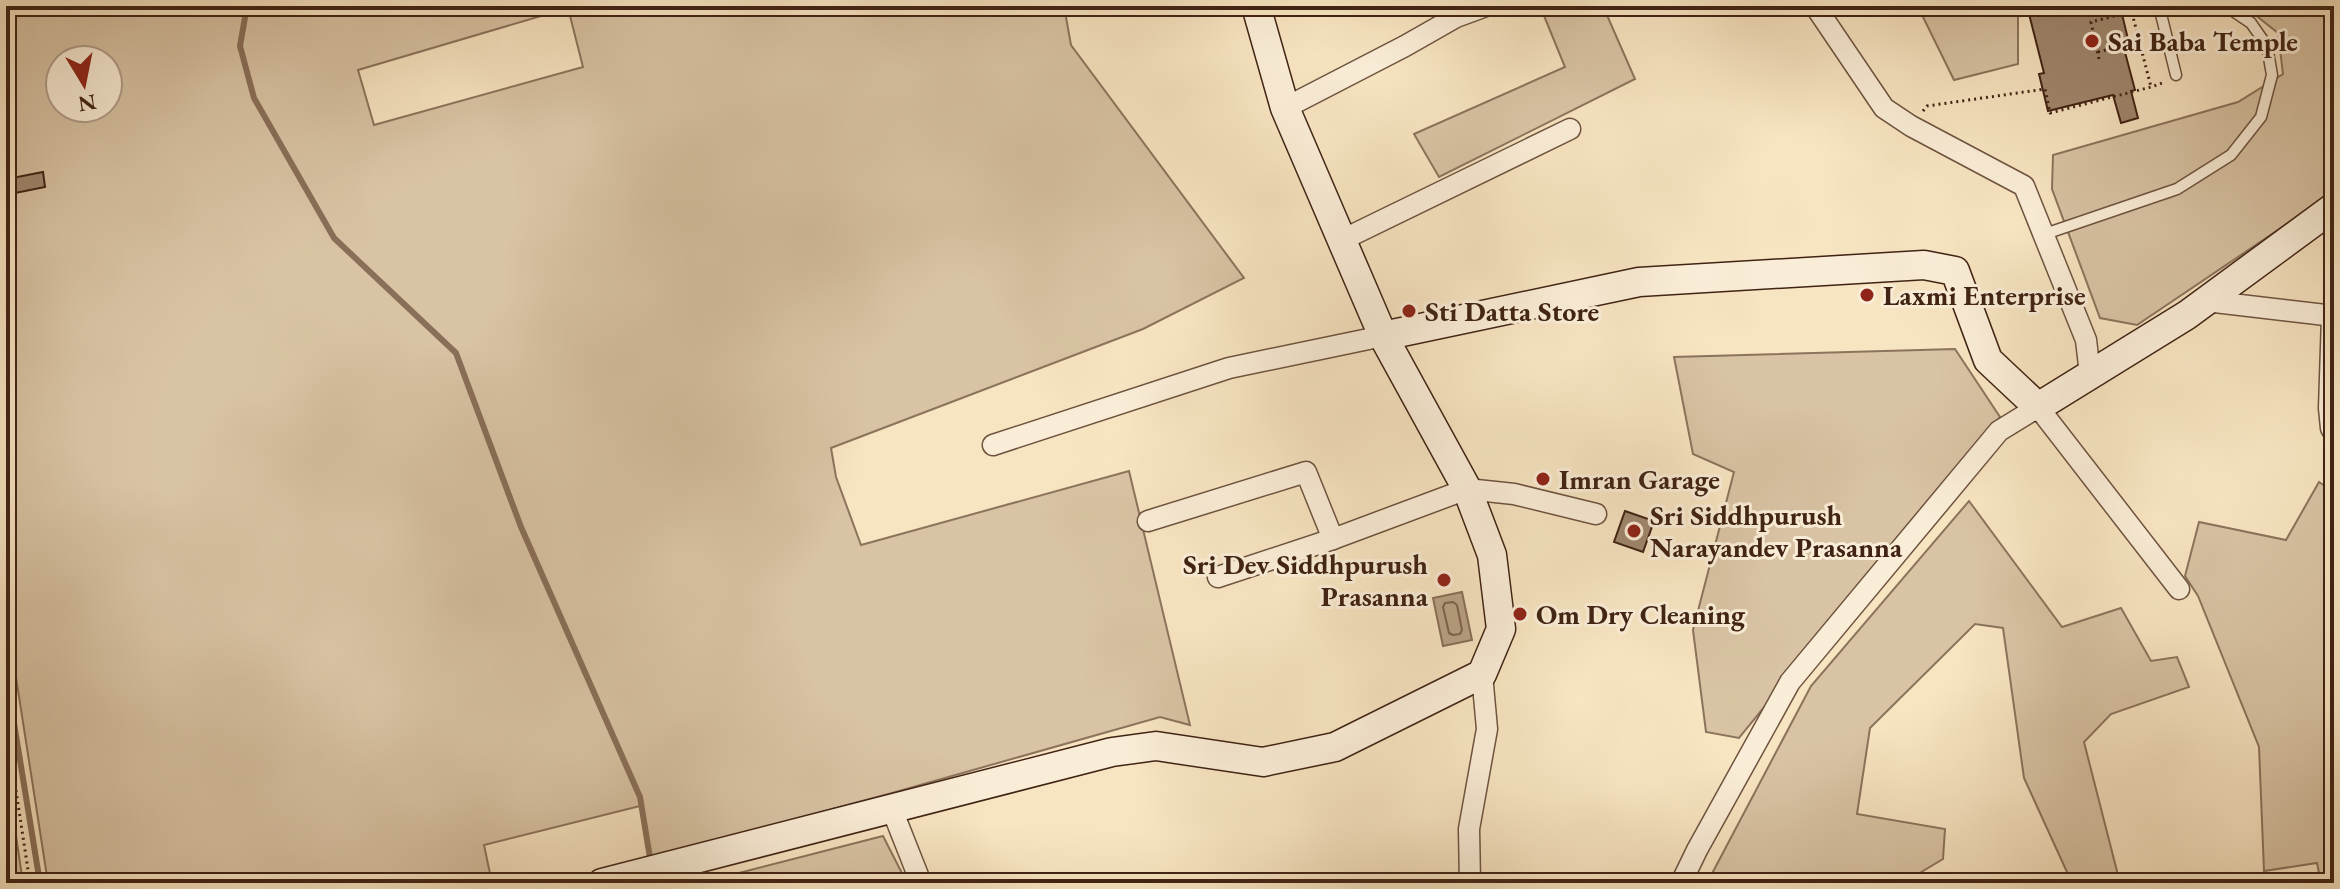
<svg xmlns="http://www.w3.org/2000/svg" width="2340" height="889" viewBox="0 0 2340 889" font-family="'EB Garamond',serif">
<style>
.green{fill:#d8c3a4;stroke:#8c735c;stroke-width:2;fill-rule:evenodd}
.water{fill:#b9a286;stroke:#896f58;stroke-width:2}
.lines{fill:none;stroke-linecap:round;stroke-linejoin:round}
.shore{stroke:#7c624d;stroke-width:2}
.stream{stroke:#896f58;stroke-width:6}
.building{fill:#9f876e;stroke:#402314;stroke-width:2}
.lane-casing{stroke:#6e533f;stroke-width:13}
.street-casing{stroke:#6e533f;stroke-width:23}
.secondary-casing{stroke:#402314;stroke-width:31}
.path{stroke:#402314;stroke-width:3;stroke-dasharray:2 4;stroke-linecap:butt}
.lane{stroke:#faedd7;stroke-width:10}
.street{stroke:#faedd7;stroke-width:20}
.secondary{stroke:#faedd7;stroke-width:28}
.poi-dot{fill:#8f2418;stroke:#faedd7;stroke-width:3}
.labels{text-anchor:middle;stroke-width:6;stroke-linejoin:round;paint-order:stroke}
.poi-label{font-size:28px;font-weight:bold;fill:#402314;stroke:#faedd7;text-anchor:start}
</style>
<rect width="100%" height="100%" fill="#f7e4c1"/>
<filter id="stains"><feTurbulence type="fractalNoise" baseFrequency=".0025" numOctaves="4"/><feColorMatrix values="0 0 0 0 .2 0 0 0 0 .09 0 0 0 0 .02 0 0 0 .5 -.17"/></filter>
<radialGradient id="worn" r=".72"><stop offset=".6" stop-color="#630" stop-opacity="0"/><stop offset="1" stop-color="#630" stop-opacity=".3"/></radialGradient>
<g class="green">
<path d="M6 6H1064L1071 45 1244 278 1143 329 831 448 836 477 861 545 1129 471 1190 725 1160 717 892 793 652 857 640 806 484 845 492 883H48L6 613ZM568 8 583 67 374 125 358 70ZM60 60H108V108H60Z"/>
<polygon points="1540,6 1603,6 1635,79 1439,177 1414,134 1565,67"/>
<polygon points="1921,6 2018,6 2018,64 1954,80 1922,15"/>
<polygon points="2244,6 2334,6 2334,186 2327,197 2137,325 2100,318 2052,189 2053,155 2238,102 2283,74 2278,33"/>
<polygon points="1955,349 2000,417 1739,738 1706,732 1693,630 1734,472 1693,454 1674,357"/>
<polygon points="2319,482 2334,492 2334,883 2321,883 2317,863 2264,871 2259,747 2198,596 2185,576 2199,522 2286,540"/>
<polygon points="1969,501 2062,627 2121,608 2151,661 2177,657 2189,687 2111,714 2084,742 2120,883 2072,883 2024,778 2003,628 1975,624 1870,728 1857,814 1945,829 1943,859 1903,883 1707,883 1811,686"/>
<polygon points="6,768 23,883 6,883"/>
<polygon points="883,836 907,883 700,883"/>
</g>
<polygon class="water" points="1462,592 1472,640 1443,646 1433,598"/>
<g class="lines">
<polygon class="shore" points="1453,602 1457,605 1462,630 1460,634 1453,635 1449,633 1443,607 1445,603"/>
<g class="stream">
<polyline points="247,6 240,46 254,98 334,238 456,353 521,527 640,797 651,864"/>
<polyline points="6,674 40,883"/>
</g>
</g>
<g class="building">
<polygon points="2027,6 2120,6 2128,39 2122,41 2135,90 2131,91 2138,118 2121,123 2113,95 2048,111 2039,74 2044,73"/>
<polygon points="43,172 45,187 10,194 7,179"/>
<polygon points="1625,511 1654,521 1643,552 1614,542"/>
</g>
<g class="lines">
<defs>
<g id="lane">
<polyline points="2159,6 2176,75"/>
<polyline points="2045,234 2177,189 2231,155 2261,117 2272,75 2267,46 2251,23 2226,6"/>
</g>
<g id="street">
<polyline points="1815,6 1884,108 1911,126 2024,186 2086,340 2090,374"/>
<polyline points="1285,108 1405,46 1456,17 1486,6"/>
<polyline points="1342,240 1570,129"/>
<polyline points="2206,301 2334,316"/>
<polyline points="2332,316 2329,408 2331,428 2334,433"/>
<polyline points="993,445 1229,368 1383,336"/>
<polyline points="1148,521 1306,472 1333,539"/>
<polyline points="1218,577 1333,539 1467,489 1514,494 1596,514"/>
<polyline points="891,807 921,883"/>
<polyline points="1470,883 1469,829 1487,729 1482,674"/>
<polyline points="1681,883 1697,850 1790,682 1999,431 2038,407 2179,589"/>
</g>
<g id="secondary">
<polyline points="1383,336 1639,282 1924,265 1955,271 1988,360 2038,407 2187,315 2334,207"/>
<polyline points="602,883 1112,752 1156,746 1263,762 1335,747 1482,674 1501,629 1492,555 1467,489 1383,336 1285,108 1256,6"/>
</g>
</defs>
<use href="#lane" class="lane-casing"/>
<use href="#street" class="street-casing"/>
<use href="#secondary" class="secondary-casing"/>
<g class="path">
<polyline points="2132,13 2151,87"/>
<polyline points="2098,52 2139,41"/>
<polyline points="2099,59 2091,22 2145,8"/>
<polyline points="1923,111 1927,106 2045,89 2050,113 2151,87 2165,82"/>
<polyline points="6,725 30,883"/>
</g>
<use href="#lane" class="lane"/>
<use href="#street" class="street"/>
<use href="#secondary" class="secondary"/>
</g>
<g class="poi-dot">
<circle cx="2092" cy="41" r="8"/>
<circle cx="1867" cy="295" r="8"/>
<circle cx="1409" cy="311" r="8"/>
<circle cx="1543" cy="479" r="8"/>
<circle cx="1634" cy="531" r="8"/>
<circle cx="1444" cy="580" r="8"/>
<circle cx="1520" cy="614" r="8"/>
</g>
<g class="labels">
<g class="poi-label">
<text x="2108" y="51">Sai Baba Temple</text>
<text x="1883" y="305">Laxmi Enterprise</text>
<text x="1425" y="321">Sti Datta Store</text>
<text x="1559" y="489">Imran Garage</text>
<text x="1650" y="525">Sri Siddhpurush<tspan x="1650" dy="32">Narayandev Prasanna</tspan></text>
<text x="1428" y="574" text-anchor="end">Sri Dev Siddhpurush<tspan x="1428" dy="32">Prasanna</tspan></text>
<text x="1536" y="624">Om Dry Cleaning</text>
</g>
</g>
<rect width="2340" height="889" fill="none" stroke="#f7e4c1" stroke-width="32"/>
<rect x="8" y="8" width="2324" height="873" fill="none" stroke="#402314" stroke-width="4"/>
<rect x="16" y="16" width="2308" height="857" fill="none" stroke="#402314" stroke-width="2"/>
<g transform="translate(84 84) rotate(170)"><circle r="38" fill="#faedd7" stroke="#b09c89" stroke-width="2"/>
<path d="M0-6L14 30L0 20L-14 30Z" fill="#8f2418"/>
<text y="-12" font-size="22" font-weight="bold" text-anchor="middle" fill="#402314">N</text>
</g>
<rect width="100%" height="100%" filter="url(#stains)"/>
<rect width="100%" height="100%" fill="url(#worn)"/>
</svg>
